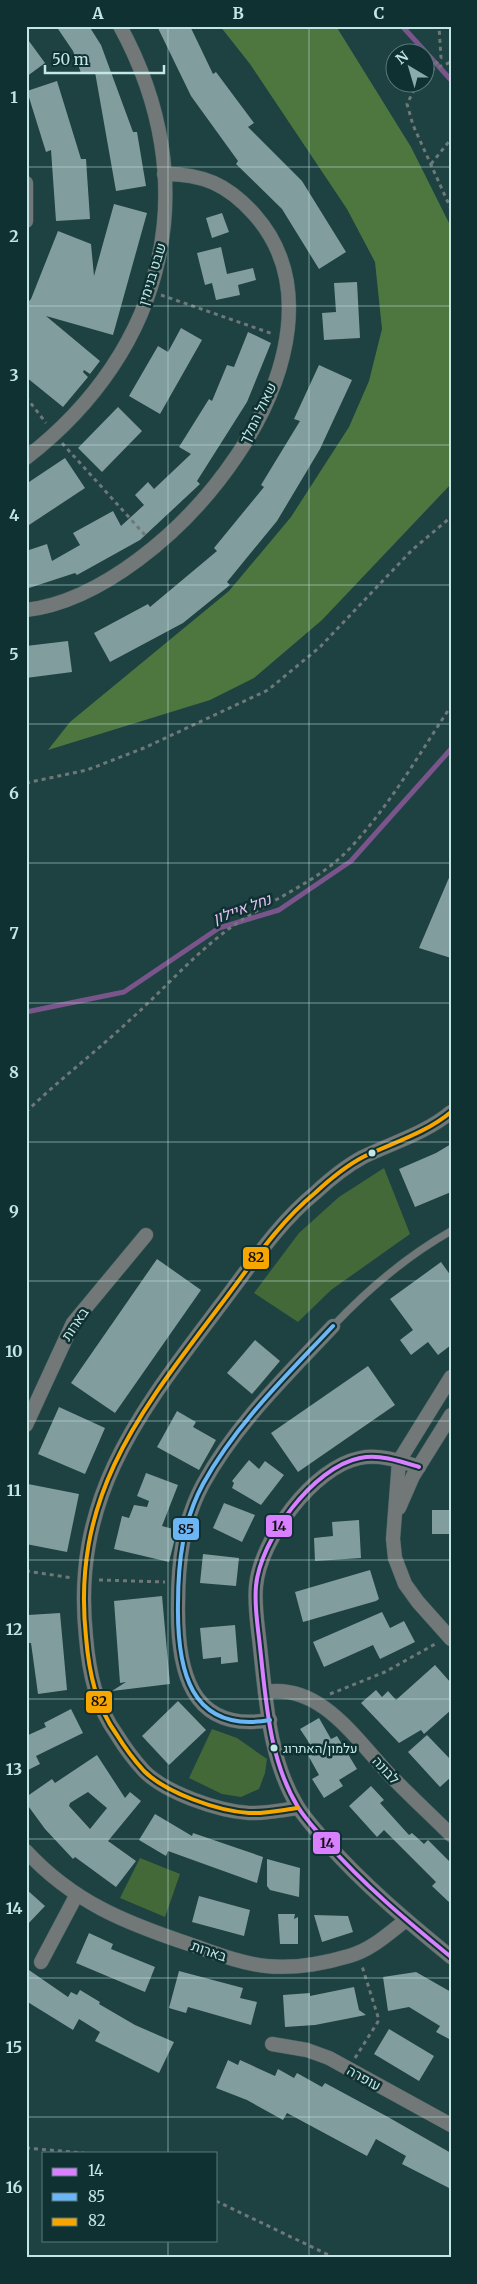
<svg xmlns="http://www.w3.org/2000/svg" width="477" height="2284" viewBox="0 0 477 2284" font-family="Merriweather,Heebo,serif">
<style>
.green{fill:#446938}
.forest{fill:#4e7740}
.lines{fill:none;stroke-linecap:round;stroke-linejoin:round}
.stream{stroke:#79558c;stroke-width:5}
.building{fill:#829d9d;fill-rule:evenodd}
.lane-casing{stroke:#416060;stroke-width:8}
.street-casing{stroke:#416060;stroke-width:15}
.path{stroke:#6e7878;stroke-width:3;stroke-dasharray:4 4;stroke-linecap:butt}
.lane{stroke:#727777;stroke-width:7}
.street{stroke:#727777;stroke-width:14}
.bus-1-casing{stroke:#103132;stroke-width:8}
.bus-2-casing{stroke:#103132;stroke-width:8}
.bus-3-casing{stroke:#103132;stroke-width:8}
.bus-1{stroke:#d880ff;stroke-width:4}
.bus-2{stroke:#6db6f5;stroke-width:4}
.bus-3{stroke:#f7a600;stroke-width:4}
.grid{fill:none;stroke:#c2e7e6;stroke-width:1;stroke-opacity:0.55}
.bus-dot{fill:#c2e7e6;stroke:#103132;stroke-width:2}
.labels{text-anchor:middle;stroke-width:5;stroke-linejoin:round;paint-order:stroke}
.bus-label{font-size:13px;fill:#c2e7e6;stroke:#103132;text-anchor:start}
.street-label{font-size:14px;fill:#c2e7e6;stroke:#103132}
.water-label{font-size:15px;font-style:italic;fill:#e5c1f4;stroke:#103132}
.line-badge{stroke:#103132;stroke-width:2}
.pale-badge-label{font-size:14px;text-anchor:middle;font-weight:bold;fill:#111}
.neatline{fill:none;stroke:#c2e7e6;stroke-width:2}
.grid-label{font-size:16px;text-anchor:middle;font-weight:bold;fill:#c2e7e6}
</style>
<rect width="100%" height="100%" fill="#1e4141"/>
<g class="green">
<polygon points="384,1168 410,1234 331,1290 298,1322 254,1293 299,1233 339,1197"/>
<polygon points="212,1729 237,1738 267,1759 265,1773 259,1789 241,1797 222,1794 189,1778"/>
<polygon points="140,1858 180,1874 165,1917 120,1898"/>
</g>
<polygon class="forest" points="220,26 336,26 411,147 451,227 451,484 322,620 254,678 210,700 48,750 70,722 229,591 291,517 349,427 369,381 382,329 375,262 347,209 250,64"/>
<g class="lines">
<g class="stream">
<polyline points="402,26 451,80"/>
<polyline points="26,1012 124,992 219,928 279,910 351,861 451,749"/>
</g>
</g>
<g class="building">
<polygon points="56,26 89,26 101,45 133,132 137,132 146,186 116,191 95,72 81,73 73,51"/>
<polygon points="157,26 190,26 213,74 216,72 254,123 248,127 302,181 346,252 319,269 282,209 236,164 238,161 191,96"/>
<polygon points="26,37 45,63 26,77"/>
<polygon points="57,81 81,159 86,159 90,219 56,221 51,150 46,152 27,91"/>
<polygon points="114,204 147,213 113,335 46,316 100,361 90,374 84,370 83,372 88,377 63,407 26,377 26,300 28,302 31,299 58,231 91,244 94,276"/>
<polygon points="222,213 229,232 212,238 206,218"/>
<polygon points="221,247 227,274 253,268 256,280 238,285 240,295 216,300 212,283 205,285 197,253"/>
<polygon points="357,282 360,338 324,340 322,313 336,312 334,283"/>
<polygon points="181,328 202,340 160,414 129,396 158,346 168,352"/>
<polygon points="248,332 271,343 247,402 197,481 200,484 140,540 77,575 75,573 26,589 26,551 47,544 52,561 80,545 73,533 113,511 121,526 144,505 135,495 148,482 154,489 191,454 179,447 209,399 212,401 227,365 234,367"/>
<polygon points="319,365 352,380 320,449 277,521 227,582 230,585 183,623 110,662 94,633 148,604 150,607 217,551 214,548 264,487 261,485 300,421 294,419"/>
<polygon points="118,407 142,431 102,472 78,448"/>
<polygon points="65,458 85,488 26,527 26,484"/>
<polygon points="68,641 72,672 26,678 26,646"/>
<polygon points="451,873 451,958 419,948"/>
<polygon points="451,1144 451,1192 415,1207 399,1169 436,1153"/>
<polygon points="157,1259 201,1290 115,1413 71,1383"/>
<polygon points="441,1262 451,1276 451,1345 438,1355 428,1342 411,1355 400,1340 413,1330 390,1299"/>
<polygon points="255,1340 280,1361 252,1394 227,1373"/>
<polygon points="368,1366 395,1405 298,1472 271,1433"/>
<polygon points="59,1407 105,1428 85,1474 38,1454"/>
<polygon points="177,1411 196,1422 193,1427 216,1440 199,1470 157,1447"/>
<polygon points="249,1460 259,1469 265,1461 284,1475 261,1505 232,1488 234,1483 232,1481"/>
<polygon points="146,1473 178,1485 162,1526 177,1530 169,1562 114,1549 122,1516 129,1518 134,1505 147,1507 149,1501 137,1496"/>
<polygon points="28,1484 79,1494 67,1552 26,1544"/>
<polygon points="224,1503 255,1515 242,1542 213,1528"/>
<rect x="432" y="1510" width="19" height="24"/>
<polygon points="359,1520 361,1558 315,1561 314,1538 333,1536 332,1522"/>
<polygon points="203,1554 239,1558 236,1586 200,1583"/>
<polygon points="370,1570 379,1599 376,1601 303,1622 295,1592"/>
<polygon points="162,1596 170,1684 112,1691 126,1682 120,1683 114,1601"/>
<polygon points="382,1612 390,1628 404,1621 415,1642 380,1659 373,1645 324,1667 313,1642"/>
<polygon points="60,1613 67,1690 38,1694 31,1643 29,1643 28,1615"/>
<polygon points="235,1625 238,1662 221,1664 221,1657 203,1659 200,1628"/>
<polygon points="435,1665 451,1683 451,1710 424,1734 421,1730 399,1743 361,1703 376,1690 382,1697 388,1691 396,1700"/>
<polygon points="178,1701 206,1730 169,1765 142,1736"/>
<polygon points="71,1709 83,1733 36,1756 40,1764 26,1771 26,1736 46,1727 44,1723"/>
<polygon points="319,1718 331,1739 337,1736 357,1769 339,1780 343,1786 324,1798 312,1779 319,1775 304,1748 310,1744 300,1729"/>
<polygon points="427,1735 451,1760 451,1777 440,1787 408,1752"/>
<path d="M97 1755 125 1798 130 1792 141 1801 108 1841 136 1861 116 1887 75 1857 73 1859 45 1829 26 1803V1797L52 1779 55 1783ZM88 1792 107 1808 90 1829 69 1806 70 1803Z"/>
<polygon points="371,1786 384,1800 380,1803 409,1835 412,1833 424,1844 428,1840 451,1863 451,1904 432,1886 436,1882 384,1830 377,1837 349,1806"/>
<polygon points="155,1814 192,1836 193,1833 263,1857 257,1883 168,1851 166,1856 139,1840"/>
<polygon points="267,1859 300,1868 299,1897 270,1890 267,1886"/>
<polygon points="26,1889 45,1906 26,1926"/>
<polygon points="199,1896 250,1910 244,1936 192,1922"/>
<polygon points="278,1914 295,1914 294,1919 298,1917 298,1944 280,1944"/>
<polygon points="314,1915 348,1916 353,1932 322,1942"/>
<polygon points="89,1933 113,1944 111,1949 155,1967 145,1992 76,1963"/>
<polygon points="26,1968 68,1997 71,1992 77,1995 80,1990 100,2002 99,2004 135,2025 174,2042 159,2073 95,2041 100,2032 79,2019 73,2030 26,2001"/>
<polygon points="179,1971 243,1988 240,1998 257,2002 251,2025 188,2007 186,2013 169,2008"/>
<polygon points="416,1972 451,1992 451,2040 436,2032 440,2026 409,2007 388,2011 383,1977"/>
<polygon points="354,1987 359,2010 366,2015 315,2025 285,2027 283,1995 310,1993 310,1996"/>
<polygon points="389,2029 434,2056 419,2081 374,2054"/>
<polygon points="228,2060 238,2065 240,2060 275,2076 278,2069 294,2078 297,2073 322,2087 325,2083 388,2117 451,2153 451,2189 402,2164 406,2156 376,2139 367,2156 287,2113 283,2120 247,2100 216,2088"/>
</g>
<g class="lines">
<defs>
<path id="lane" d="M333 1326C368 1289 407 1256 451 1231"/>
<g id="street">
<polyline points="26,183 26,221"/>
<path d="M26 458C167 349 206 184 120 26"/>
<path d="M26 610C168 594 371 345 254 214 227 184 203 174 164 174"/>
<polyline points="451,1377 399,1461 393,1539 395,1558 405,1584 418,1602 451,1639"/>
<polyline points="26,1425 73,1323 146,1235"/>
<path d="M419 1467C400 1461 380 1454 360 1458 313 1467 260 1540 256 1586 254 1606 258 1627 260 1647 266 1700 269 1760 298 1807 306 1820 317 1831 326 1842 364 1885 407 1921 451 1957"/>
<polyline points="399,1508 413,1476 451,1415"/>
<path d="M265 1692C320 1683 355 1738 388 1773 408 1794 430 1814 451 1835"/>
<path d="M270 1720C189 1734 177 1668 178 1604 178 1562 183 1521 203 1484 236 1424 287 1375 333 1326"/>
<path d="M298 1808C282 1810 265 1814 249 1813 218 1811 166 1793 144 1771 134 1760 125 1748 117 1735 96 1706 89 1673 86 1637 71 1496 140 1412 219 1307 249 1268 277 1224 315 1193 329 1180 346 1166 363 1157 392 1143 426 1133 451 1112"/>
<path d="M26 1851C73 1902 126 1923 189 1944 215 1953 239 1963 266 1966 294 1969 322 1964 349 1956 371 1950 388 1934 406 1920"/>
<polyline points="41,1962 76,1896"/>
<polyline points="272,2044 307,2050 329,2058 451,2125"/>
</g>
</defs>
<use href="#lane" class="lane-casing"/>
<use href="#street" class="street-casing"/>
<g class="path">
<polyline points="431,70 451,62"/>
<polyline points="424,76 441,58 439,26"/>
<polyline points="418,82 407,104 413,125 451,209"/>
<polyline points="431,164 451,139"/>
<polyline points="161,295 273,334"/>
<polyline points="26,397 46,423"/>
<polyline points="62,443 145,535"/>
<polyline points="26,783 87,770 144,748 268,690 320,647 412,550 451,517"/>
<path d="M26 1112C60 1079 97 1051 131 1019 162 991 189 960 222 934 264 901 317 885 353 845 391 803 420 753 451 706"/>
<polyline points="26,1571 73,1578"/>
<polyline points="99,1580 165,1582"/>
<polyline points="330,1694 385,1672 437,1643"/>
<polyline points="355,2058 379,2020 362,1966"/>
<polyline points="26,2148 84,2153"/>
<polyline points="216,2201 335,2258"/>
</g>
<use href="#lane" class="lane"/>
<use href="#street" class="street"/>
<defs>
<path id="bus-1" d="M419 1467C400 1461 380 1454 360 1458 313 1467 260 1540 256 1586 254 1606 258 1627 260 1647 266 1700 269 1760 298 1807 306 1820 317 1831 326 1842 364 1885 407 1921 451 1957"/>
<path id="bus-2" d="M270 1720C189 1734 177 1668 178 1604 178 1562 183 1521 203 1484 236 1424 287 1375 333 1326"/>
<path id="bus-3" d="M298 1808C282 1810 265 1814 249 1813 218 1811 166 1793 144 1771 134 1760 125 1748 117 1735 96 1706 89 1673 86 1637 71 1496 140 1412 219 1307 249 1268 277 1224 315 1193 329 1180 346 1166 363 1157 392 1143 426 1133 451 1112"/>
</defs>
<use href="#bus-1" class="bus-1-casing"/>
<use href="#bus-2" class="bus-2-casing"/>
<use href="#bus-3" class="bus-3-casing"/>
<use href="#bus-1" class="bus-1"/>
<use href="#bus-2" class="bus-2"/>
<use href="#bus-3" class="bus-3"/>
</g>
<path class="grid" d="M168 26V2153M309 26V2258M26 167H451M26 306H451M26 445H451M26 585H451M26 724H451M26 863H451M26 1003H451M26 1142H451M26 1281H451M26 1421H451M26 1560H451M26 1699H451M26 1839H451M26 1978H451M26 2117H451M168 2240V2258"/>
<g class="bus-dot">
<circle cx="372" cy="1153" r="4.5"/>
<circle cx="274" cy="1748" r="4.5"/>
</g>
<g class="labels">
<g class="bus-label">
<text x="283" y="1753">עלמון/האתרוג</text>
</g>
<g class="street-label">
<text transform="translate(152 274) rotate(-73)" y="5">שבט בנימין</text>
<text transform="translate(258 413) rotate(-64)" y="5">שאול המלך</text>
<text transform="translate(75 1324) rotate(-56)" y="5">בארות</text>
<text transform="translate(386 1770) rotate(47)" y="5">לבונה</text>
<text transform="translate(209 1951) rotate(19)" y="5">בארות</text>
<text transform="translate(364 2078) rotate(29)" y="5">עופרה</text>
</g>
<g class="water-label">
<text transform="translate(242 909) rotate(-20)" y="5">נחל איילון</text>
</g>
</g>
<g class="line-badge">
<rect x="242" y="1246" width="28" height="24" rx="5" fill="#f7a600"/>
<rect x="265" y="1514" width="28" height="24" rx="5" fill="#d880ff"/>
<rect x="172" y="1517" width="28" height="24" rx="5" fill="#6db6f5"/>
<rect x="85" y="1690" width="28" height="24" rx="5" fill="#f7a600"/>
<rect x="312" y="1831" width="29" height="24" rx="5" fill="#d880ff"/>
</g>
<g class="pale-badge-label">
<text x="256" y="1262">82</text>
<text x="279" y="1531">14</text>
<text x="186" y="1534">85</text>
<text x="99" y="1706">82</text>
<text x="327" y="1848">14</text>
</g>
<rect width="477" height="2284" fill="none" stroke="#103132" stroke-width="55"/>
<rect x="42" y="2152" width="175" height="90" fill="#103132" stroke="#577a7a"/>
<rect x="52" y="2168" width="25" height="8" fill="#d880ff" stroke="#577a7a"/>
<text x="88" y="2176" font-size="15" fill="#c2e7e6">14</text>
<rect x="52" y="2193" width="25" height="8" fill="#6db6f5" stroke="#577a7a"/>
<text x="88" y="2202" font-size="15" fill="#c2e7e6">85</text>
<rect x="52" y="2218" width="25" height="8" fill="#f7a600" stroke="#577a7a"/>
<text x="88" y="2226" font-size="15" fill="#c2e7e6">82</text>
<g transform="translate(410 68) rotate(322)"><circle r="24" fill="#103132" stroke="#577a7a"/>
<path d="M0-4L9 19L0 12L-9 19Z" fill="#89adac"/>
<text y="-8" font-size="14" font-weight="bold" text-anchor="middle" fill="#c2e7e6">N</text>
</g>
<path d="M45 65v8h119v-8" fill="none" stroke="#c2e7e6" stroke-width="2.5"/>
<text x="52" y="65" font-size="15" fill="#c2e7e6" stroke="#103132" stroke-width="4" paint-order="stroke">50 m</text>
<rect x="28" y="28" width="422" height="2228" class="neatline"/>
<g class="grid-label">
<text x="98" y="19">A</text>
<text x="238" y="19">B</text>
<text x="379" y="19">C</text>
<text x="14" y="103">1</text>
<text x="14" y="242">2</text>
<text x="14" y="381">3</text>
<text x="14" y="521">4</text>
<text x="14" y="660">5</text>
<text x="14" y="799">6</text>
<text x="14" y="939">7</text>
<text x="14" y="1078">8</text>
<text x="14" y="1217">9</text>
<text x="14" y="1357">10</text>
<text x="14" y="1496">11</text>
<text x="14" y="1635">12</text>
<text x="14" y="1775">13</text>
<text x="14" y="1914">14</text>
<text x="14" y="2053">15</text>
<text x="14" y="2193">16</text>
</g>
</svg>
